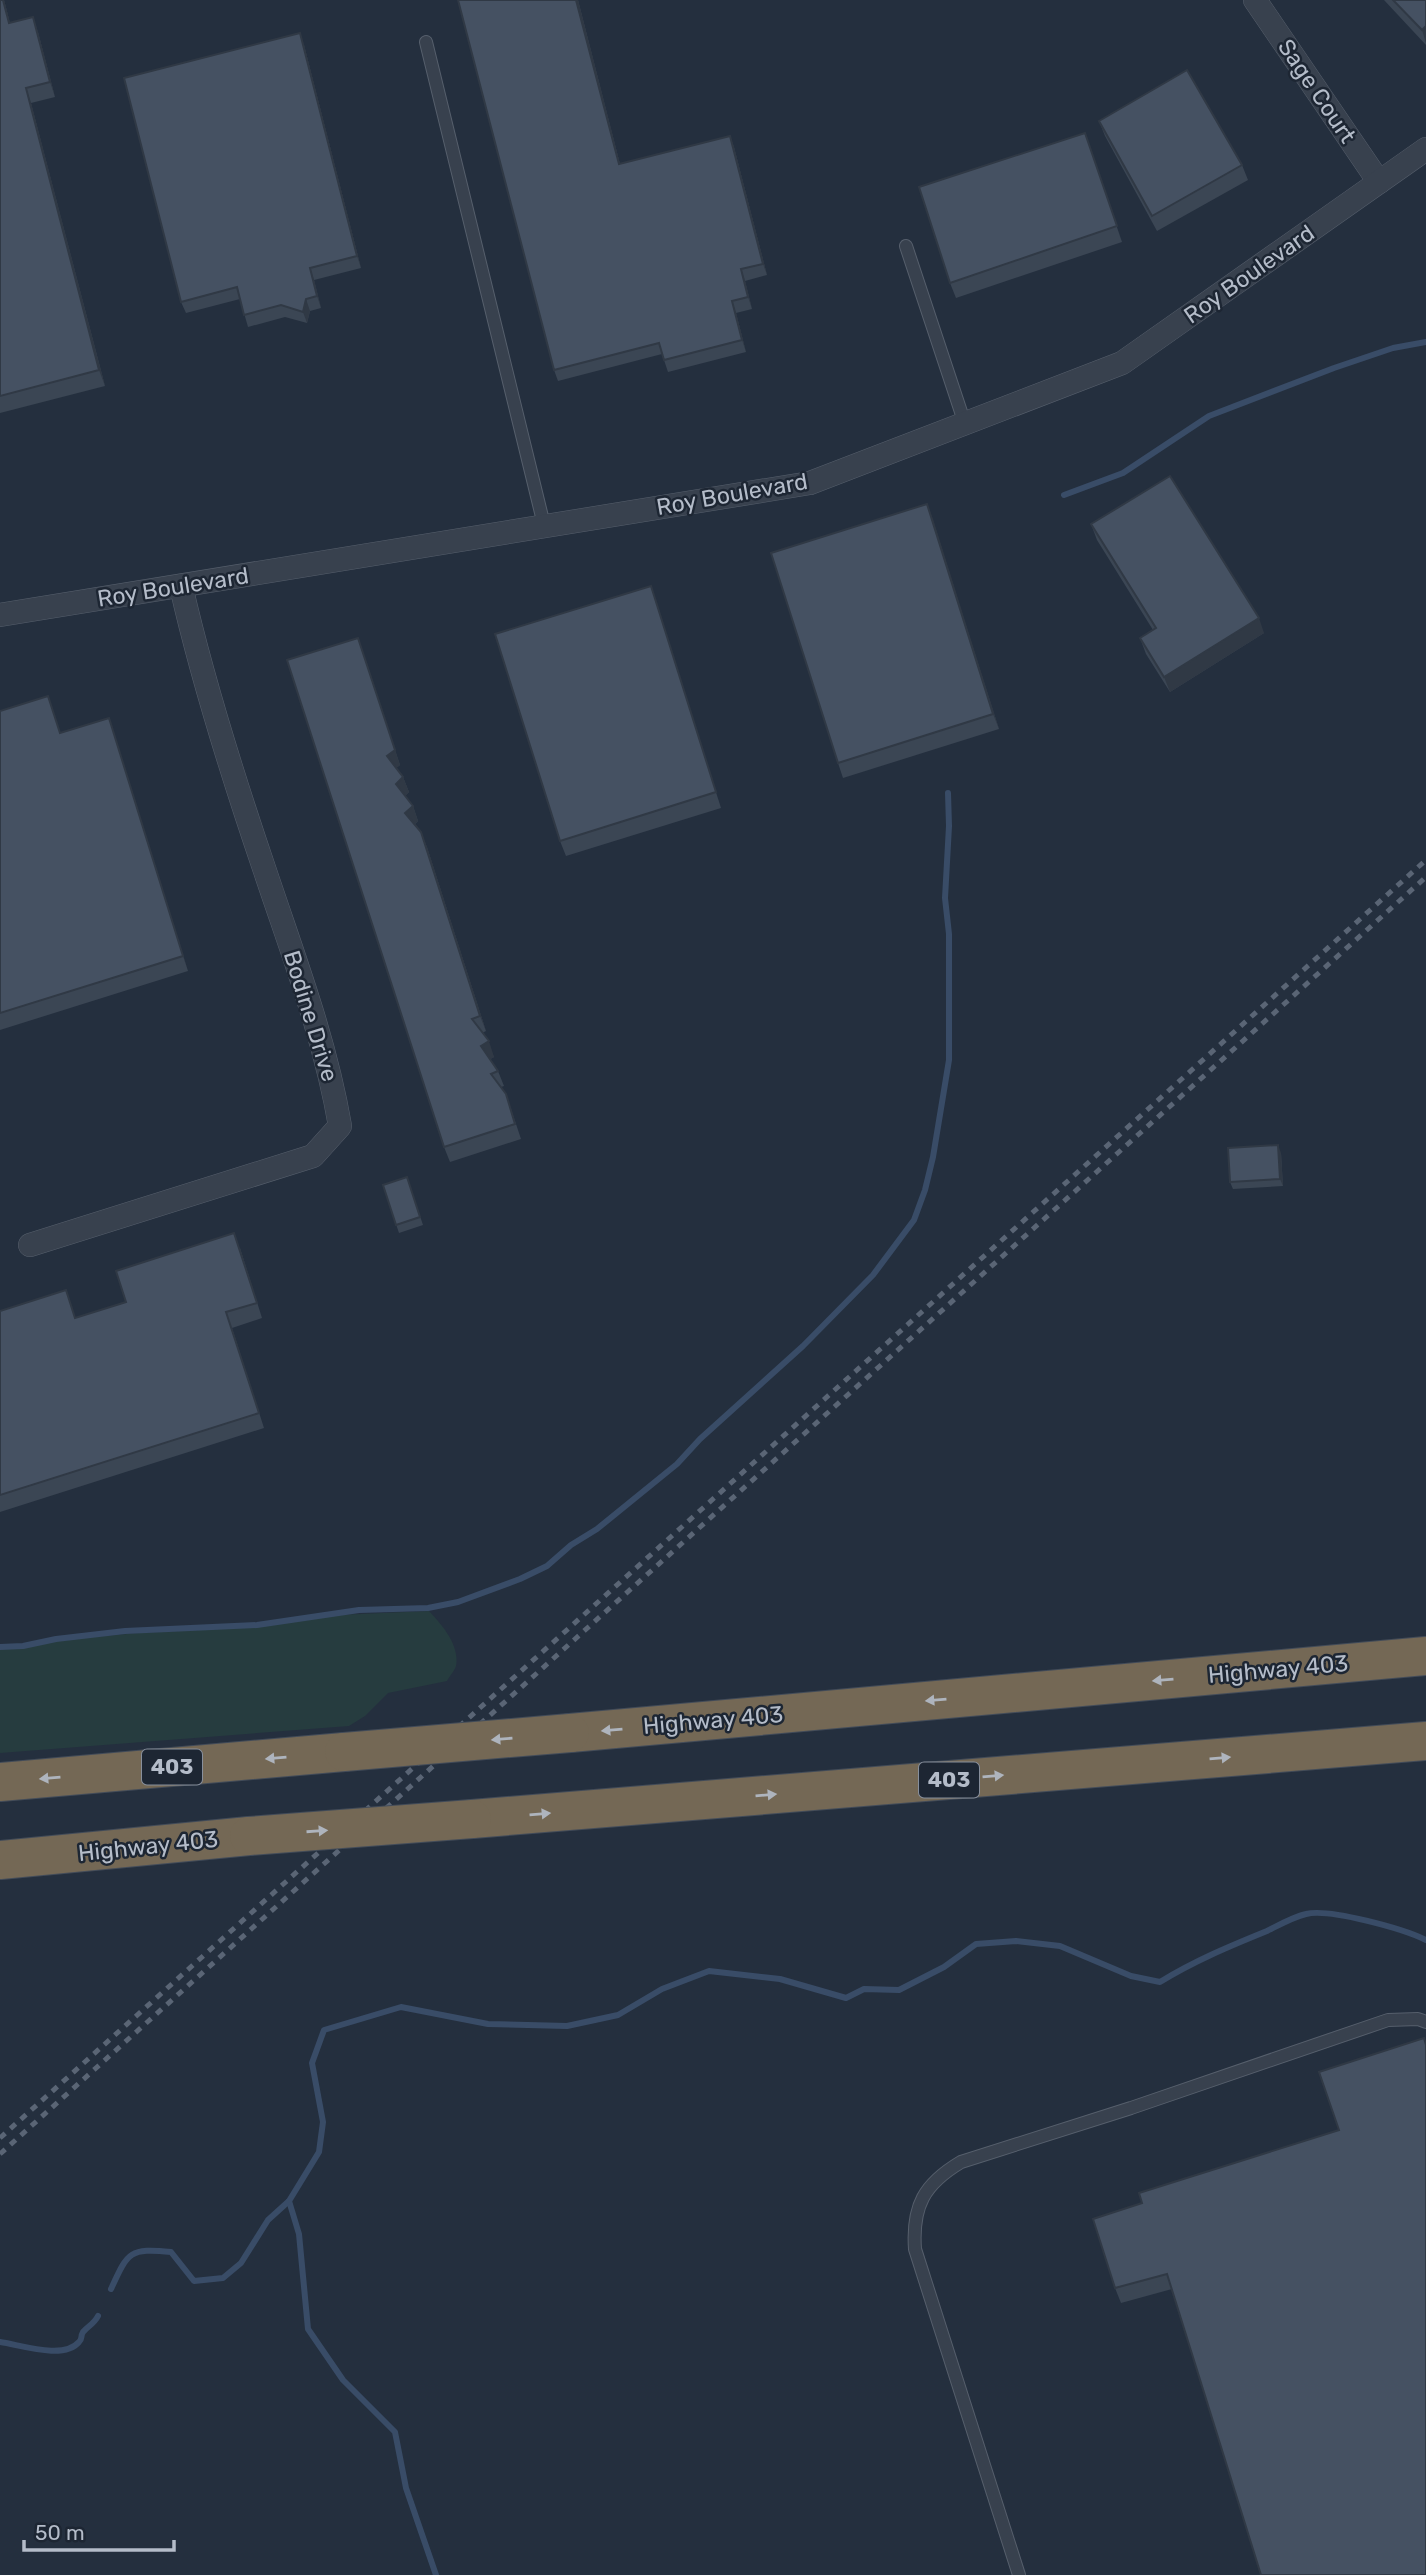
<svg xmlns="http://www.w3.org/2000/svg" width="1426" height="2575" viewBox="0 0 1426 2575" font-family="Rubik,sans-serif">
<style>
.green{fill:#263c3f}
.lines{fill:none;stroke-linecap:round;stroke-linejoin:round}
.stream{stroke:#394c67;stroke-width:6}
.service-casing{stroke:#565f6c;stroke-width:14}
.minor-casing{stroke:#565f6c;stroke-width:24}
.motorway-casing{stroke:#434c59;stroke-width:40}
.service{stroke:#38414e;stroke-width:12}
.minor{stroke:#38414e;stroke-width:23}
.motorway{stroke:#746855;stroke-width:38}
.rail{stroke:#5a6575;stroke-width:5;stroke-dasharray:7 7;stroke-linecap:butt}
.motorway-bridge-casing{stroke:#434c59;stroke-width:40;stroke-linecap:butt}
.motorway-bridge{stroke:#746855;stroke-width:38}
.wall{fill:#3b4654}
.shaded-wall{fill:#303945}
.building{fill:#455162;stroke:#303945;stroke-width:2}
.oneway{fill:#aeb4bd}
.labels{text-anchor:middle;stroke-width:5;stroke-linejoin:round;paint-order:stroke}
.shield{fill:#1d2633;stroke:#878f9c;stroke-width:2}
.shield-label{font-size:21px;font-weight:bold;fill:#b4bcc9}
.street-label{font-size:23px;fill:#b4bcc9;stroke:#1d2633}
</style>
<rect width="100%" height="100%" fill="#242f3e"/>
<path class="green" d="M429 1611C442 1625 460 1645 456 1666 455 1670 449 1677 447 1681L388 1693 365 1716 349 1726 0 1753V1649L23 1648 57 1640 139 1633 256 1627 338 1615Z"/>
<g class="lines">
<g class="stream">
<polyline points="1064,495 1123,473 1209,416 1334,368 1393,348 1426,342"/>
<polyline points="0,1647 23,1646 56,1639 125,1631 257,1625 359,1610 428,1608 458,1602 520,1579 547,1566 571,1545 597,1529 677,1464 700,1439 803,1346 873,1275 914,1220 925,1190 933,1157 949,1060 949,934 945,898 949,826 948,793"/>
<polyline points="289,2201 299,2234 308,2329 343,2380 395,2432 406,2488 436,2575"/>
<path d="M111 2289C128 2252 129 2248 171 2252L194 2281 223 2278 241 2263 268 2220 289 2201 319 2152 323 2122 312 2063 324 2030 401 2007 488 2024 567 2026 618 2015 662 1989 709 1971 780 1979 846 1998 864 1989 899 1990 944 1967 976 1944 1016 1941 1060 1946 1131 1976 1160 1982C1194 1961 1230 1946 1267 1931 1279 1925 1293 1917 1306 1914 1329 1908 1404 1929 1426 1940"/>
<path d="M0 2342C21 2345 64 2360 79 2342 83 2338 80 2337 83 2332 88 2326 94 2324 98 2316"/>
</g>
<defs>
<g id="service">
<polyline points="426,42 544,525"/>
<polyline points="906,246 965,424"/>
<path d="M1019 2575 915 2249C912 2206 924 2184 961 2162L1131 2108 1388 2020 1418 2019 1426 2022"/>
</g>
<g id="minor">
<polyline points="1255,0 1379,182"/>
<polyline points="0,615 810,483 1122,363 1426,149"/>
<path d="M30 1245 313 1156 340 1126C325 1038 293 955 265 871 233 777 203 683 181 586"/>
</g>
<g id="motorway">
<polyline points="570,1733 1426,1656"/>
<polyline points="0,1782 344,1752"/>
<polyline points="472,1819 1426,1741"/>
<polyline points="0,1860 249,1836"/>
</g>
</defs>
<use href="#service" class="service-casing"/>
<use href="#minor" class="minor-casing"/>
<use href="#motorway" class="motorway-casing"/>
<use href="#service" class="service"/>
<use href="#minor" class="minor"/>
<use href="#motorway" class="motorway"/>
<g class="rail">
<polyline points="0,2138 1426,860"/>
<polyline points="0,2154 1426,877"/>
</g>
<defs>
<g id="motorway-bridge">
<polyline points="344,1752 570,1733"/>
<polyline points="249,1836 472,1819"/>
</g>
</defs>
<use href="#motorway-bridge" class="motorway-bridge-casing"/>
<use href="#motorway-bridge" class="motorway-bridge"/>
</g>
<g class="wall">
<polygon points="0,0 4,0 10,23 38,32 55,97 31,103 105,386 0,413"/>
<polygon points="458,0 578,0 620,164 730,136 734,147 767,275 745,281 752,309 736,313 746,352 668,372 662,354 558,381 554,370"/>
<polygon points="1384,0 1426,0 1426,45"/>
<polygon points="304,45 361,268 314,280 321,308 310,311 307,323 285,317 248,327 240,299 186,313 181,302"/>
<polygon points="1099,121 1242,165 1248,180 1157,231 1105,136"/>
<polygon points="1085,133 1122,242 956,298 950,283"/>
<polygon points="927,504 999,729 843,778 838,763"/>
<polygon points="1091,524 1264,633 1170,692 1146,654 1140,638 1153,630 1097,540"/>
<polygon points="651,586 721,808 566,856 560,841"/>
<polygon points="358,638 400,765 396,768 403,777 409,792 405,796 413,806 418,821 415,824 427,847 486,1031 482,1033 494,1057 490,1059 498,1071 504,1086 501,1087 511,1109 521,1139 450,1162 444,1147"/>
<polygon points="48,696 60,733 114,733 188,971 0,1030 0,711"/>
<polygon points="1281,1153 1283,1186 1233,1189 1230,1182"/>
<polygon points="407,1177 423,1225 399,1233 383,1185"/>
<polygon points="240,1248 262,1318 232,1328 264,1428 0,1512 0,1311 76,1318 126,1302"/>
<polygon points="1424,2038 1426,2575 1172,2289 1121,2303 1115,2288 1142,2203 1339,2130"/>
</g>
<g class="shaded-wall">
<polygon points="3,0 4,0 14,38 9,23"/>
<polygon points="576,0 578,0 623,176 619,164"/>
<polygon points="33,17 38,32 55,97 50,82"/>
<polygon points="1426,26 1426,43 1422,30"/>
<polygon points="300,33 304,45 361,268 357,256"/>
<polygon points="26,88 31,103 105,386 99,370"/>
<polygon points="730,136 734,147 767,275 763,264"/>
<polygon points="310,268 314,280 321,308 317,296"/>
<polygon points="741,269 745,281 752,309 748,297"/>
<polygon points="306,299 310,311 307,323 303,312"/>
<polygon points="732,301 736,313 746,352 742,340"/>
<polygon points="927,504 933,519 999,729 993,714"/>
<polygon points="1259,618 1264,633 1170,692 1164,677"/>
<polygon points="358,638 400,765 392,772 387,756"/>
<polygon points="109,718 114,733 188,971 183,956"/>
<polygon points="403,777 409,792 402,800 396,784"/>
<polygon points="413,806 418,821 410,828 405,813"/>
<polygon points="421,832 427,847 486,1031 480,1016"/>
<polygon points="489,1041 494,1057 486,1062 481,1046"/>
<polygon points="1278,1145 1281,1153 1283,1186 1280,1179"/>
</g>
<g class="building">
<polygon points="0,0 3,0 9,23 33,17 50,82 26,88 99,370 0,396"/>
<polygon points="458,0 576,0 619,164 730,136 763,264 741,269 748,297 732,301 742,340 664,360 659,343 554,370"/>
<polygon points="1393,0 1426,0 1426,26 1422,30"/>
<polygon points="300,33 357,256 310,268 317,296 306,299 303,312 281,305 244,315 237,287 181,302 124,78"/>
<polygon points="1187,70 1242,165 1152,216 1099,121"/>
<polygon points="1085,133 1117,226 950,283 919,187"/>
<polygon points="1170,476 1259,618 1164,677 1140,638 1156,628 1091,524"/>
<polygon points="927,504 993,714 838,763 771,553"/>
<polygon points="651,586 716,792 560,841 495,634"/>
<polygon points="358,638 395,750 387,756 403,777 396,784 413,806 405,813 421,832 480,1016 472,1019 489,1041 481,1046 498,1071 491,1074 506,1094 515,1124 444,1147 287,660"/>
<polygon points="48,696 60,733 109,718 183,956 0,1013 0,711"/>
<polygon points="1278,1145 1280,1179 1230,1182 1228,1148"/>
<polygon points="407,1177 420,1217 396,1225 383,1185"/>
<polygon points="234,1233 257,1303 226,1312 259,1413 0,1495 0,1311 66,1290 75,1318 126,1302 116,1271"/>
<polygon points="1424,2038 1426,2045 1426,2575 1261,2575 1167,2274 1115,2288 1093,2219 1142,2203 1139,2193 1339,2130 1319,2072"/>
</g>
<defs><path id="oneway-solid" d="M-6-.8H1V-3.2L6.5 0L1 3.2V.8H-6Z" transform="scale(1.75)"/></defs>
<g class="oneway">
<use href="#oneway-solid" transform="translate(1163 1680) rotate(175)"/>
<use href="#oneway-solid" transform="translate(936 1700) rotate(175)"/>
<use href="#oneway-solid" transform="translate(612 1730) rotate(175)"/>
<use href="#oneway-solid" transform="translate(502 1739) rotate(175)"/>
<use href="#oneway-solid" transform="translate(276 1758) rotate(175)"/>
<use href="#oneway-solid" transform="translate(1220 1758) rotate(-5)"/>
<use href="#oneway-solid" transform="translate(993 1776) rotate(-5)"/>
<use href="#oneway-solid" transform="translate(50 1778) rotate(175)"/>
<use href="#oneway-solid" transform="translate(766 1795) rotate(-5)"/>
<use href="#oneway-solid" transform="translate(540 1814) rotate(-5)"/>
<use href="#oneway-solid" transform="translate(317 1831) rotate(-4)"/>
</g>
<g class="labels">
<g class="shield">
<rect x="142" y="1749.5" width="60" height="35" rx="5"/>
<rect x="919" y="1762.5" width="60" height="35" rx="5"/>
</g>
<g class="shield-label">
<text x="172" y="1774">403</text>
<text x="949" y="1787">403</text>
</g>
<g class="street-label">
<text transform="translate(1317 91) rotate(56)" y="8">Sage Court</text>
<text transform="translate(1249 274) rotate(-35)" y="8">Roy Boulevard</text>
<text transform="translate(732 494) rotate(-10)" y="8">Roy Boulevard</text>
<text transform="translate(173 587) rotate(-9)" y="8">Roy Boulevard</text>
<text transform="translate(311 1016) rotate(73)" y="8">Bodine Drive</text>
<text transform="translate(1278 1669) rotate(-5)" y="8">Highway 403</text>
<text transform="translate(713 1720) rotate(-5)" y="8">Highway 403</text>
<text transform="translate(148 1846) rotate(-6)" y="8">Highway 403</text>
</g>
</g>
<path d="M24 2540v10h150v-10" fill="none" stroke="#b4bcc9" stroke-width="3.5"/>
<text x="35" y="2540" font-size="21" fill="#b4bcc9" stroke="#1d2633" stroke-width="5" paint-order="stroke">50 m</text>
</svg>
